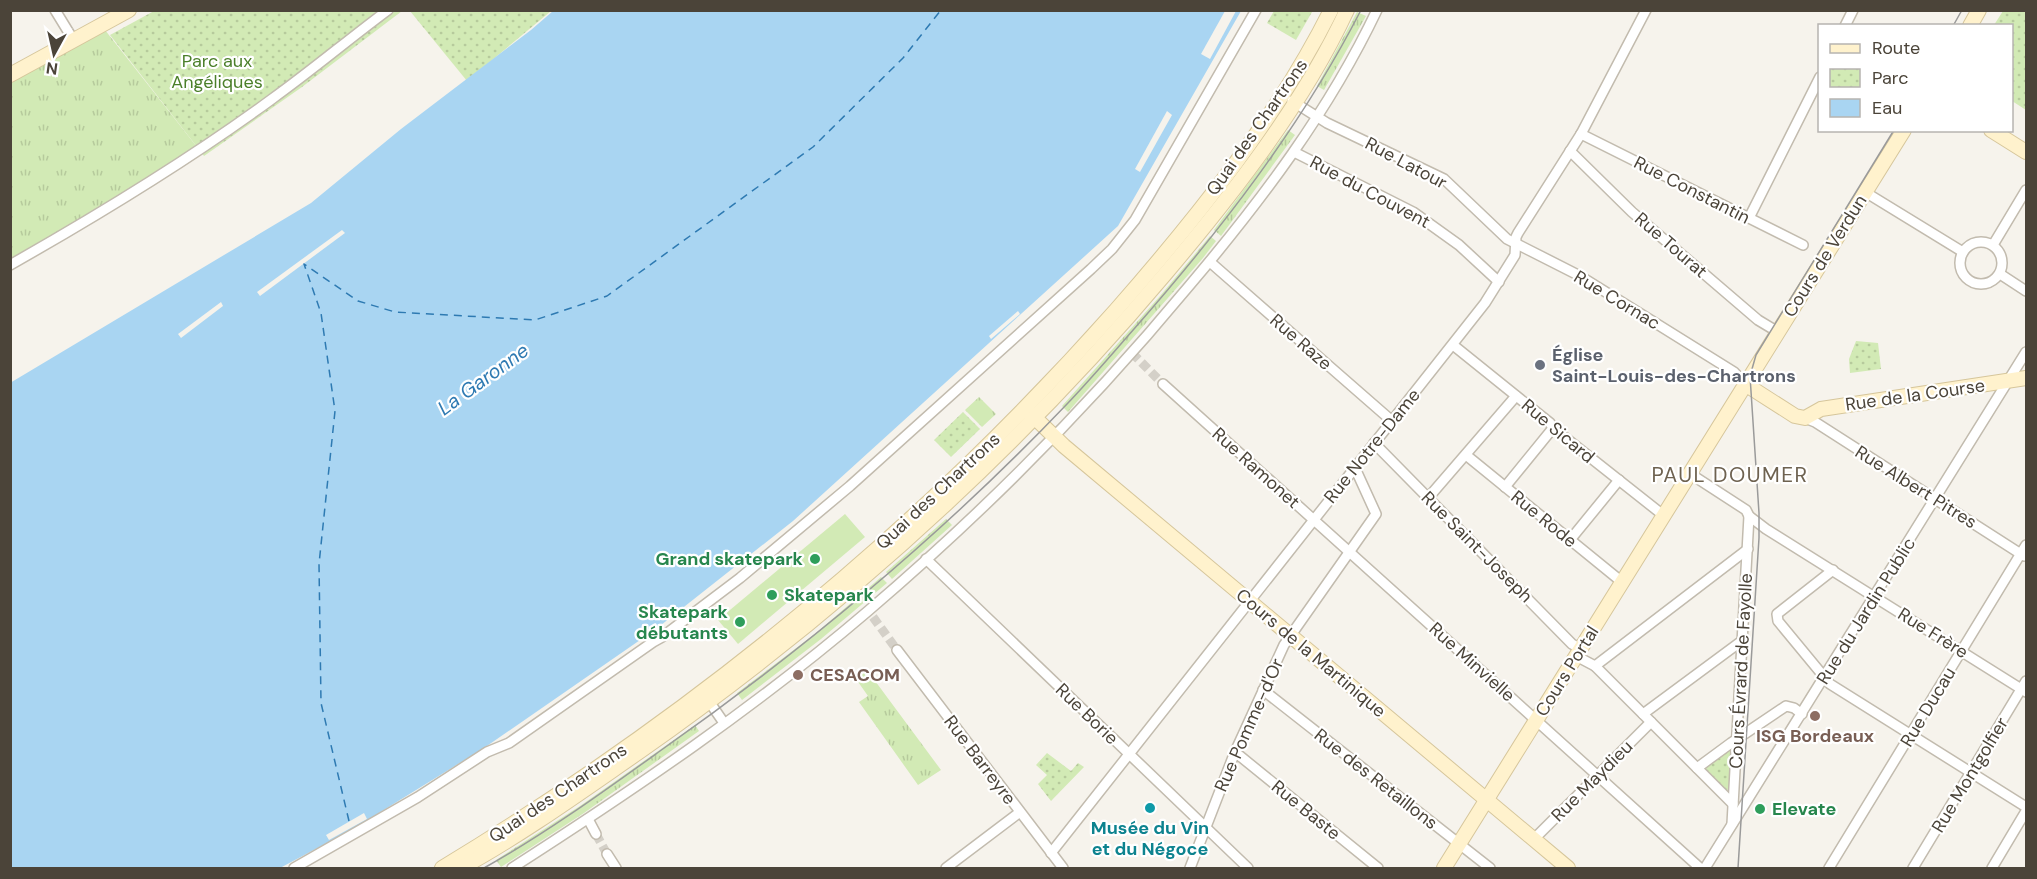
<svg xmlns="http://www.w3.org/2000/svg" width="2037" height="879" viewBox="0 0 2037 879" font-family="'DM Sans',sans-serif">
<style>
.grass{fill:url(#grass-tufts)}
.park{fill:url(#park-dots)}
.pitch{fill:#d2eab5}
.water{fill:#a9d5f2}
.pier{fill:#f6f3ec}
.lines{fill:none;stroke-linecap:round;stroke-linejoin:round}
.ferry{stroke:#2e7ab2;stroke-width:1.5;stroke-dasharray:8 6;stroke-linecap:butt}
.street-tunnel{stroke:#d4d0c8;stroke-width:9;stroke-dasharray:9 4.5;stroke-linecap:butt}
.street-casing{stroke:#c2bbae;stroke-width:12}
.secondary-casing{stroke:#d6c69b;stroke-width:16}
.street{stroke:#fff;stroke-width:9}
.secondary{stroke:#fff2cd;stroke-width:14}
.tram{stroke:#9a9a9a;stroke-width:1.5}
.worship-dot{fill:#6b7280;stroke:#fff;stroke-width:2}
.leisure-dot{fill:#2e9e5b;stroke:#fff;stroke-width:2}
.education-dot{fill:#8d6e63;stroke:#fff;stroke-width:2}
.culture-dot{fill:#0f9aa8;stroke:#fff;stroke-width:2}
.labels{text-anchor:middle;stroke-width:4.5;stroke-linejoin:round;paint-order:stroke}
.park-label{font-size:18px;fill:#4b7f2a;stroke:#fff}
.street-label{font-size:18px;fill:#4b4439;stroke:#fff}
.worship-label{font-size:18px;font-weight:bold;fill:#5b616d;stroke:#fff;text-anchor:start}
.leisure-label{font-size:18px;font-weight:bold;fill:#27864d;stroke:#fff;text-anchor:end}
.education-label{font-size:18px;font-weight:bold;fill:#785e54;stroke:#fff;text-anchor:start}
.culture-label{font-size:18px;font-weight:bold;fill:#0d838f;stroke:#fff}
.water-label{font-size:20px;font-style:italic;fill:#2e7ab2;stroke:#fff}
.quarter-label{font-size:21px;letter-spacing:1.5px;fill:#6e6250;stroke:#fff}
</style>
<defs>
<pattern id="grass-tufts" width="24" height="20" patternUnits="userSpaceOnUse" patternTransform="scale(1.5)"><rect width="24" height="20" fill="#d2eab5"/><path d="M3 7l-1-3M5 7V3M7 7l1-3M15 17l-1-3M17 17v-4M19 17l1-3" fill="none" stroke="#b6ca9c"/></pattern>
<pattern id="park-dots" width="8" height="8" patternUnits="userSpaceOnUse" patternTransform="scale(1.5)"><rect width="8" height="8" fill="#d2eab5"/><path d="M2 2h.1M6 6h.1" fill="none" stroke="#b6ca9c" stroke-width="1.8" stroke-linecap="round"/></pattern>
</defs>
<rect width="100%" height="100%" fill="#f6f3ec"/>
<g class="grass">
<polygon points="1357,12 1366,16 1324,90 1317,86"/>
<polygon points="105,30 197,147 11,261 10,82"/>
<polygon points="1288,130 1295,135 1221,236 1214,230"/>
<polygon points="1210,236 1216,241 1203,258 1068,412 1062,406 1160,296"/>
<polygon points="979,397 996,414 982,427 965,410"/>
<polygon points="946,519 952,525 892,579 886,572"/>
<polygon points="881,577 887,583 821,639 742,700 737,693 816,633"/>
<polygon points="867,670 941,770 918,785 859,702 868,696 856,679"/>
<polygon points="695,725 699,731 584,813 501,867 496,860 580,806"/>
</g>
<g class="park">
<polygon points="154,11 402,11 302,87 204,156 110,35"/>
<polygon points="410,11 551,11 467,81"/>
<polygon points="1310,11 1312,12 1296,40 1267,23 1274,11"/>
<polygon points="2003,11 2026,11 2026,110 2012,101 2012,26 1994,25"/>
<polygon points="1856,341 1878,343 1881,369 1850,373 1849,359"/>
<polygon points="963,412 980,429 951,457 934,440"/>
<polygon points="1733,745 1730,789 1725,791 1701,768"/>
<polygon points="1047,753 1071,771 1078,763 1084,767 1051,801 1038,784 1047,775 1036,765"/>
</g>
<polygon class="pitch" points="845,514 865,537 738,644 718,620"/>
<polygon class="water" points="553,11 1241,11 1118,226 793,521 656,629 484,748 353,829 280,868 11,868 10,383 311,203 401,129 531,30"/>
<g class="pier">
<polygon points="1225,11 1236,11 1210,59 1201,54"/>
<polygon points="1167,111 1172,115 1140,172 1135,169"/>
<polygon points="342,230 345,233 260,296 257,292"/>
<polygon points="221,302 223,306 181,338 178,334"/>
<polygon points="1018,311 1020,314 991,339 989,336"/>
<polygon points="364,813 367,819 329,840 326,835"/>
</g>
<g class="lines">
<polyline class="ferry" points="349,821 321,703 319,564 335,411 321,313 304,264 358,301 395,312 535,320 607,296 813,147 903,58 941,10"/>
<g class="street-tunnel">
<polyline points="1132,353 1163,384"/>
<polyline points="873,617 897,650"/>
<polyline points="596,834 607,854"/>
</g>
<defs>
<g id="street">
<polyline points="55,10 74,41"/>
<polyline points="1845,26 1853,10"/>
<polyline points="1292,101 1327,123 1444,179 1507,239 1580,276 1734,372 1745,384"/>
<polyline points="1581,134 1803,245"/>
<polyline points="1570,151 1632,212 1758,320 1778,332"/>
<polyline points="1294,152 1413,212 1459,245 1499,282"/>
<polyline points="1865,192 1963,252"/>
<polyline points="1749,218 1820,77"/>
<circle cx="1981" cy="263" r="21"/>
<polyline points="1993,245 2026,190"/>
<polyline points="1210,262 1392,421"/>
<path d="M10 265C100 214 189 160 272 99 311 71 349 39 388 10"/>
<polyline points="2000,274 2026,291"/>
<polyline points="1453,345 1550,423 1553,428 1663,515"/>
<polyline points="1163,384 1700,868"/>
<polyline points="1805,418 1815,422 2024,556"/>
<polyline points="1374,443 1572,644 1581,649"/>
<polyline points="1466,455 1622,582"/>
<polyline points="1689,473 1746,510 1749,516 1766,529 2026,692"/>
<polyline points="1505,487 1553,428"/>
<polyline points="1428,498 1516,396"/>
<polyline points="1570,540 1619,480"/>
<polyline points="926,559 1248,868"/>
<polyline points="1833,570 1777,614 1778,621 1830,684 2026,807"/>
<polyline points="897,650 1063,868"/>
<polyline points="1576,656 1595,666 1733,804"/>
<polyline points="1595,666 1748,549"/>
<polyline points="1263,690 1490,868"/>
<polyline points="706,697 724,723"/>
<polyline points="1643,714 1743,640"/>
<polyline points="1235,752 1378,868"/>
<polyline points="1697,768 1731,743 1786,706 1794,708 1802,714"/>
<polyline points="588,819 596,834"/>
<polyline points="1732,824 1749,516"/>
<polyline points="1534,839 1651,722"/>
<polyline points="1051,853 1485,303 1515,255 1516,237 1518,233 1581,134 1646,10"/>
<polyline points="607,854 616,868"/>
<polyline points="294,868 418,797 487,752 509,743 653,642 662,637 740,578 850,486 1091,269 1112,249 1135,220 1256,10"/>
<path d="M512 868C635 789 757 706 868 611 984 512 1092 403 1189 286 1261 201 1329 111 1377 10"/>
<polyline points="946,868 1020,812"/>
<polyline points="1190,868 1235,752 1284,645 1376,514 1355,468"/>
<polyline points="1705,868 2026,352"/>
<polyline points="1829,868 2026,545"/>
<polyline points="1913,868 2026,681"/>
<polyline points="1992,868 2026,811"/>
</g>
<g id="secondary">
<polyline points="1970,26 1979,10"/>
<polyline points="10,75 129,10"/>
<polyline points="1991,130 2026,152"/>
<polyline points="1745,384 1795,416 1805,418 1821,409 2026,378"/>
<polyline points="1029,412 1064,446 1568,868"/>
<path d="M442 868C693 716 921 530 1116 310 1195 220 1277 118 1331 10"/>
<path d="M461 868C523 834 581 792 639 752 834 615 1012 456 1166 273 1232 195 1304 103 1347 10"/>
<polyline points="1444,868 1904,130"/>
</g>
</defs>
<use href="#street" class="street-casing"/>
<use href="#secondary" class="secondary-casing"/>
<use href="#street" class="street"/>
<use href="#secondary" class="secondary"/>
<g class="tram">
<polyline points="1953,26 1962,10"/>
<path d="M484 868C545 834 603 792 660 751 806 648 944 533 1067 404 1090 380 1112 354 1134 329 1220 231 1301 127 1361 10"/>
<polyline points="1738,868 1759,538 1759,513 1750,376 1756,355 1894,130"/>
</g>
</g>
<circle class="worship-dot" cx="1540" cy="365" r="6"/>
<g class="leisure-dot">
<circle cx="815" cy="559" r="6"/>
<circle cx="772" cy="595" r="6"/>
<circle cx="740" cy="622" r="6"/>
<circle cx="1760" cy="809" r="6"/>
</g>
<g class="education-dot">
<circle cx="798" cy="675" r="6"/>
<circle cx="1815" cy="716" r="6"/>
</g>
<circle class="culture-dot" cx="1150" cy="808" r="6"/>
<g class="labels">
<g class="park-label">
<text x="217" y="67">Parc aux<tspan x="217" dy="21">Angéliques</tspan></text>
</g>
<g class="street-label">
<text transform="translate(1257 127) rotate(-55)" y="6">Quai des Chartrons</text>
<text transform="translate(1406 163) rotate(28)" y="6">Rue Latour</text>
<text transform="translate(1692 190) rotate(27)" y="6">Rue Constantin</text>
<text transform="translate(1370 192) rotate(28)" y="6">Rue du Couvent</text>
<text transform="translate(1671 245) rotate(41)" y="6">Rue Tourat</text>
<text transform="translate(1825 256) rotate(-58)" y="6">Cours de Verdun</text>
<text transform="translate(1617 300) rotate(31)" y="6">Rue Cornac</text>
<text transform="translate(1301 342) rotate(41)" y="6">Rue Raze</text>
<text transform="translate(1915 395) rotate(-8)" y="6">Rue de la Course</text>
<text transform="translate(1558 431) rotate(40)" y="6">Rue Sicard</text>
<text transform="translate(1372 446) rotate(-51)" y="6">Rue Notre-Dame</text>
<text transform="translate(1256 468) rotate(42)" y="6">Rue Ramonet</text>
<text transform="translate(1916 487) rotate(32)" y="6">Rue Albert Pitres</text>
<text transform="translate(938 491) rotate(-43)" y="6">Quai des Chartrons</text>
<text transform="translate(1544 519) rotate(39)" y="6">Rue Rode</text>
<text transform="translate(1477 547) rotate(45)" y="6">Rue Saint-Joseph</text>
<text transform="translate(1866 611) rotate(-58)" y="6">Rue du Jardin Public</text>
<text transform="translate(1933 633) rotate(32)" y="6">Rue Frère</text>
<text transform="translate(1311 653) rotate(40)" y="6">Cours de la Martinique</text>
<text transform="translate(1472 662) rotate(42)" y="6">Rue Minvielle</text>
<text transform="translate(1567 671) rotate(-58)" y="6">Cours Portal</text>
<text transform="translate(1741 671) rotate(-87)" y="6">Cours Évrard de Fayolle</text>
<text transform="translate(1928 707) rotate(-59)" y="6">Rue Ducau</text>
<text transform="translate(1087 714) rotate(44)" y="6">Rue Borie</text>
<text transform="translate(1249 725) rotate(-66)" y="6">Rue Pomme-d'Or</text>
<text transform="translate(980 760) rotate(53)" y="6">Rue Barreyre</text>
<text transform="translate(1970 775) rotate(-59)" y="6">Rue Montgolfier</text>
<text transform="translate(1376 779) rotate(38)" y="6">Rue des Retaillons</text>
<text transform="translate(1592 781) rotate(-45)" y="6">Rue Maydieu</text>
<text transform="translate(558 793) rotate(-34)" y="6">Quai des Chartrons</text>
<text transform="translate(1306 810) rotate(39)" y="6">Rue Baste</text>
</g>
<g class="worship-label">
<text x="1552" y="361">Église<tspan x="1552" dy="21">Saint-Louis-des-Chartrons</tspan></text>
</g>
<g class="leisure-label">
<text x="803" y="565">Grand skatepark</text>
<text x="784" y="601" text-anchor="start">Skatepark</text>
<text x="728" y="618">Skatepark<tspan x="728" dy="21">débutants</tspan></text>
<text x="1772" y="815" text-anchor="start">Elevate</text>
</g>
<g class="education-label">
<text x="810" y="681">CESACOM</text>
<text x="1815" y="742" text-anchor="middle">ISG Bordeaux</text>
</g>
<g class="culture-label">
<text x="1150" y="834">Musée du Vin<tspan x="1150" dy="21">et du Négoce</tspan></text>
</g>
<g class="water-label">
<text transform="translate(483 379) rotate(-36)" y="7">La Garonne</text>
</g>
<g class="quarter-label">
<text x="1730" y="482">PAUL DOUMER</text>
</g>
</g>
<rect width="2037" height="879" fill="none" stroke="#4b4439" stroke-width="24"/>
<rect x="1818" y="24" width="195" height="108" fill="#ffffff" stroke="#b7b4b0" stroke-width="1.5"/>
<rect x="1830" y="44" width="30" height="9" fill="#fff2cd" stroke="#b7b4b0" stroke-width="1.5"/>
<text x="1872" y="54" font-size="18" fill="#4b4439">Route</text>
<rect x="1830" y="69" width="30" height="18" fill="url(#park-dots)" stroke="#b7b4b0" stroke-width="1.5"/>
<text x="1872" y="84" font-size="18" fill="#4b4439">Parc</text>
<rect x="1830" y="99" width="30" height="18" fill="#a9d5f2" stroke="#b7b4b0" stroke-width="1.5"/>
<text x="1872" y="114" font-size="18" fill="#4b4439">Eau</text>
<g transform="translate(54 54) rotate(188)" stroke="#ffffff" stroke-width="4.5" paint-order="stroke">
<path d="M0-4.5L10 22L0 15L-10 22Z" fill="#4b4439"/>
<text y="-9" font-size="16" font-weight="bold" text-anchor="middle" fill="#4b4439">N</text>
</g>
</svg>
